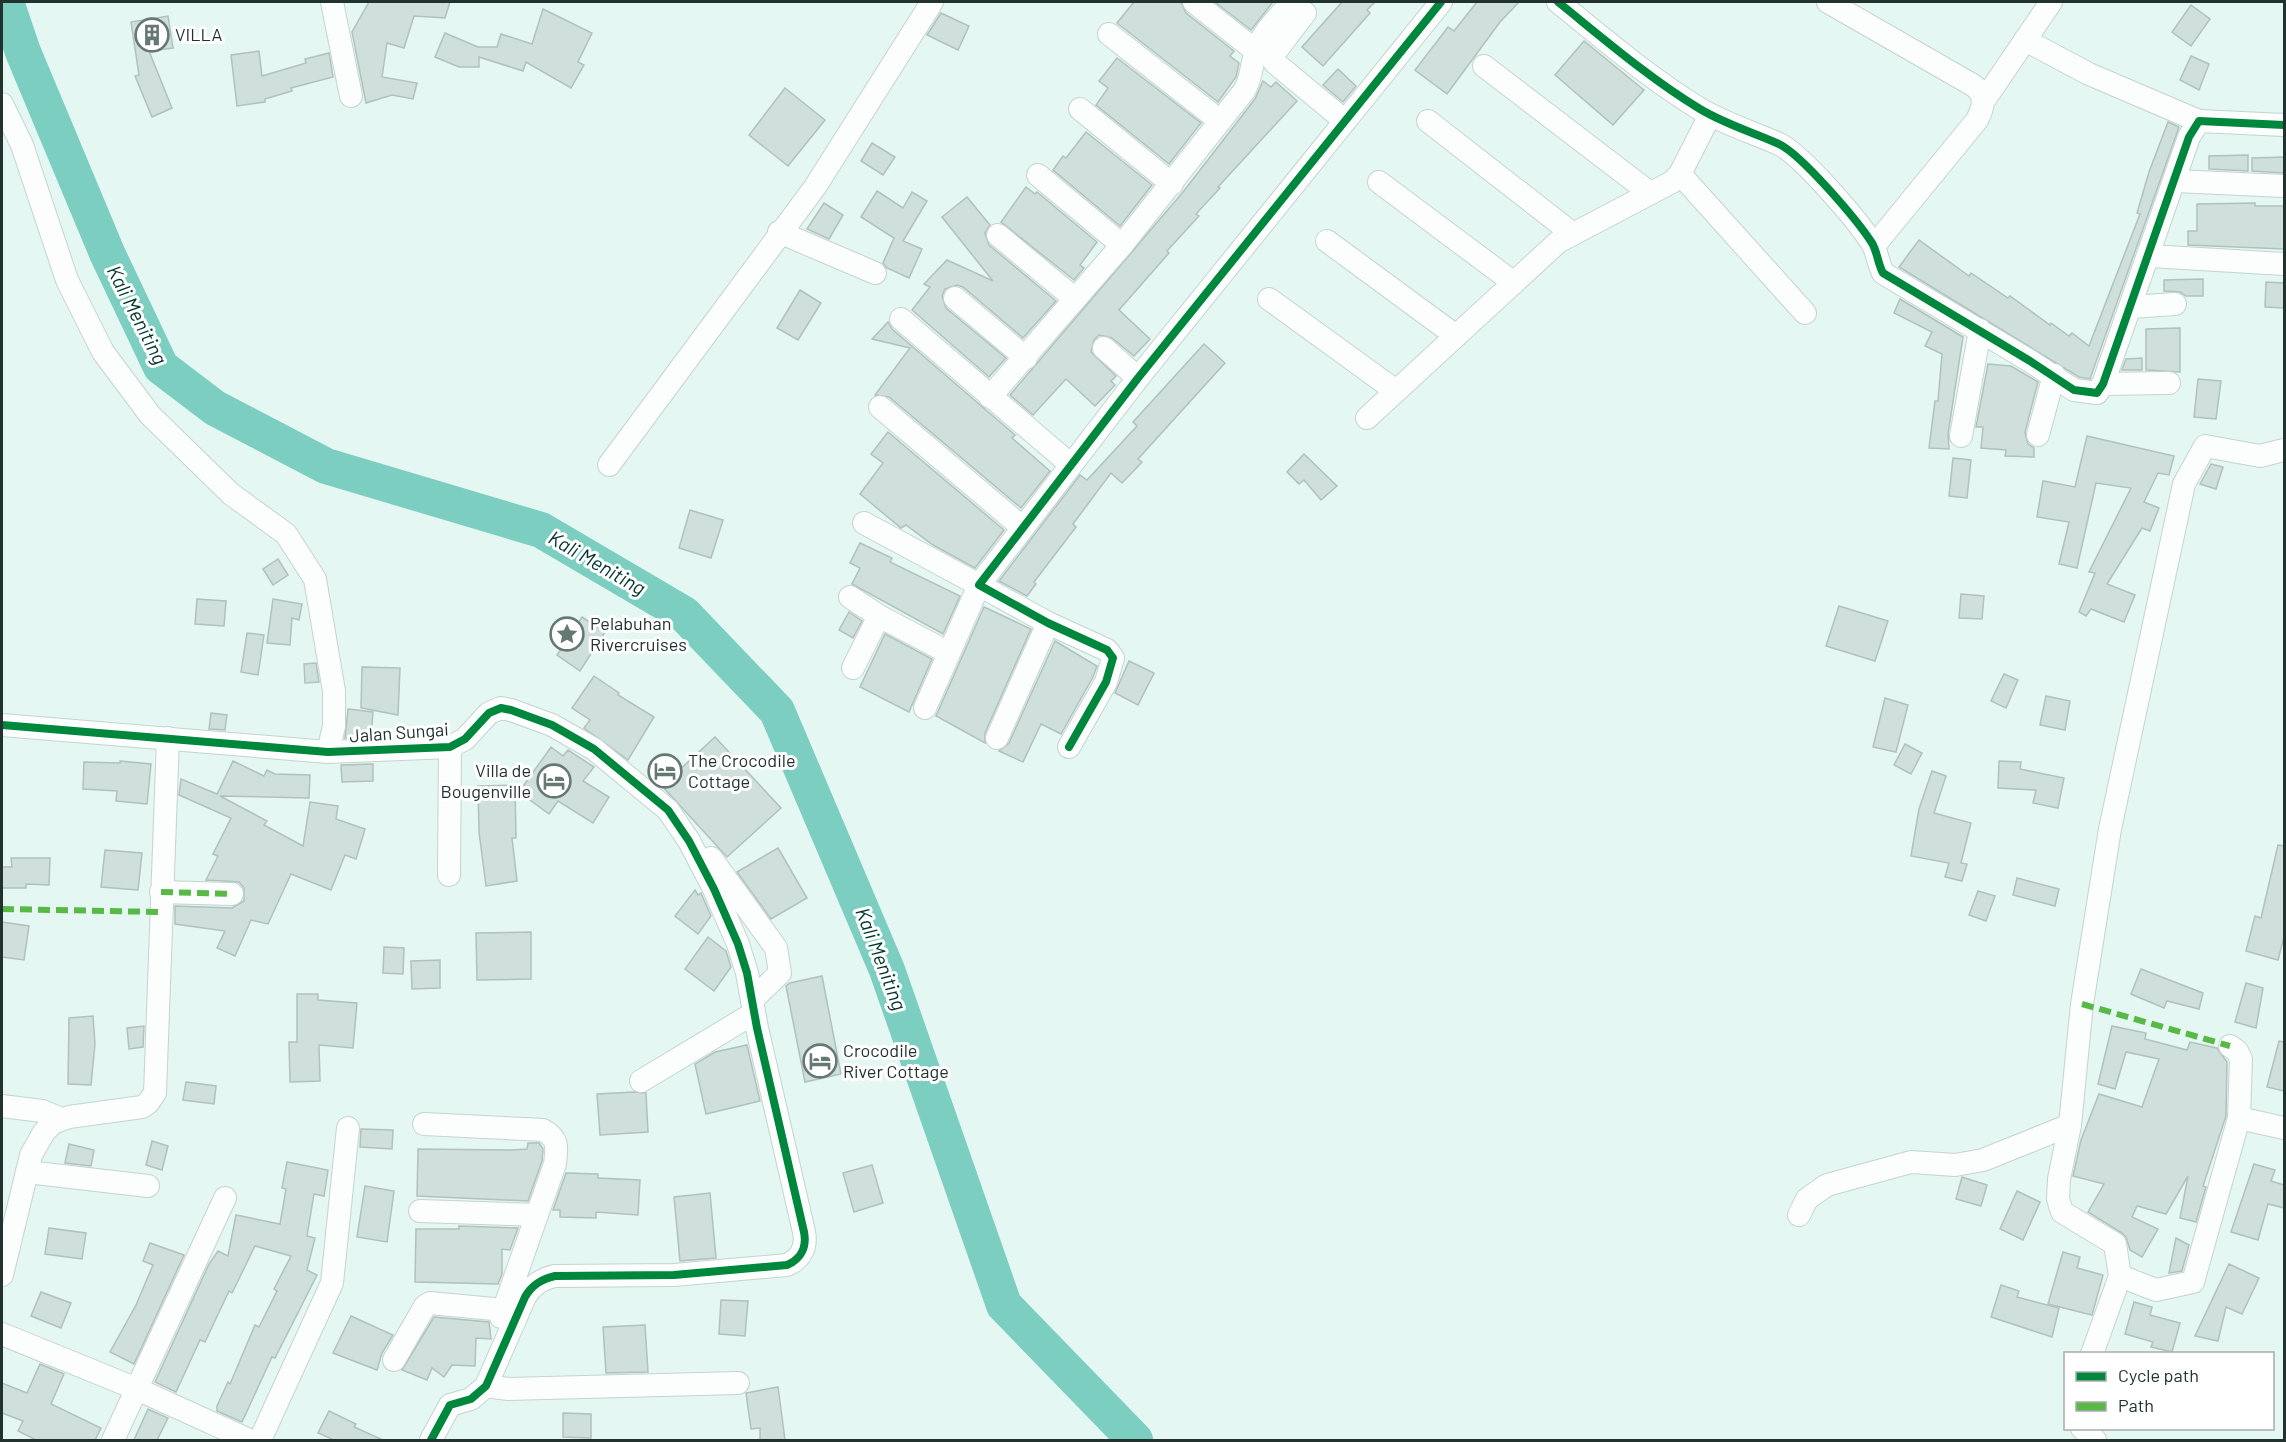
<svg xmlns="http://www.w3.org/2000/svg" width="2286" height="1442" viewBox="0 0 2286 1442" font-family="Barlow,sans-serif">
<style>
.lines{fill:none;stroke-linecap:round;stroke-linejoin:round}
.river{stroke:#7ccfc0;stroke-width:36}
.building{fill:#cfdfdc;stroke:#b1c1bd;stroke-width:1.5}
.minor-casing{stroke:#c4d4d0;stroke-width:24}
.minor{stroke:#fbfefd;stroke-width:22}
.quiet{stroke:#58b947;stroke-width:6;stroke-dasharray:12 6;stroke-linecap:butt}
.cycleway-casing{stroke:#fff;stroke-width:11}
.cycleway{stroke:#00873e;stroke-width:8}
.labels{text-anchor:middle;stroke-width:6;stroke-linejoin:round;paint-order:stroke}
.poi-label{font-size:18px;fill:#22332f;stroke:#fff;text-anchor:start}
.street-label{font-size:18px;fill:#22332f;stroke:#fff}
.water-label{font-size:20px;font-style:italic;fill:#00342c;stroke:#fff}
</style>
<rect width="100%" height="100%" fill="#e5f7f2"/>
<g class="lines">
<polyline class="river" points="6,2 23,52 107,253 161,367 215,408 326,466 541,530 684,614 777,711 887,970 1004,1305 1135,1440"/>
</g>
<g class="building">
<polygon points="369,2 450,2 445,18 414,16 404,48 387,43 382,77 417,83 413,99 392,95 366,103 352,32"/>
<polygon points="1134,2 1181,2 1186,13 1234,51 1230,56 1239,63 1236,77 1218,102 1117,23"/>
<polygon points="1215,2 1273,2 1251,30"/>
<polygon points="1342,2 1375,2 1367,10 1370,13 1323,66 1302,47"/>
<polygon points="1477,2 1519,2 1500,22 1447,94 1415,70 1448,27 1454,31"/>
<polygon points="2191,5 2210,19 2191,46 2172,32"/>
<polygon points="543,9 592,33 578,62 584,65 571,88 526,62 523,71 479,57 479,67 459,67 435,57 445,33 478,47 497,47 501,34 532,44"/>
<polygon points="941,13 969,26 958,50 927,35"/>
<polygon points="168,16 173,48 149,51 172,108 152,117 135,76 139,75 131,22"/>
<polygon points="1584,41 1644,90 1613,125 1555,75"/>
<polygon points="259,51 262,76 306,63 305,59 329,53 333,77 291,88 292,91 265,99 265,102 237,106 231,55"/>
<polygon points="2191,56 2209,64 2199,90 2180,80"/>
<polygon points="1117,58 1201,123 1169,164 1096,105 1108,88 1099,81"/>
<polygon points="1338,69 1356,86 1343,102 1323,85"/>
<polygon points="1263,81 1271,87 1276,82 1297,101 1218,187 1220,188 1196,214 1199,216 1167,251 1169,253 1119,310 1150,339 1134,356 1112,338 1099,335 1094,340 1091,352 1116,376 1111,381 1115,385 1095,406 1066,379 1033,415 1010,395 1183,192 1255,99"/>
<polygon points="785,88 825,120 788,166 749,135"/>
<polygon points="2168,122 2179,127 2090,379 2079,377 1899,267 1919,240 1969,276 1971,273 2008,298 2010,296 2050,325 2051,323 2069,336 2072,333 2089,346 2140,214 2137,213 2149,172"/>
<polygon points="1086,132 1152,185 1120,226 1053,170 1063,156 1066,158"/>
<polygon points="872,143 895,157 883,175 861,161"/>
<polygon points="2248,155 2248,171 2209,169 2209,156"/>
<polygon points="2284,157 2284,173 2252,171 2252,158"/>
<polygon points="1026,187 1035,194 1037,192 1097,242 1080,265 1084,268 1074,280 1001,222"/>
<polygon points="877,191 903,208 912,192 927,201 903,241 922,249 909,278 887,268 883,263 894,238 861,217"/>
<polygon points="967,197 990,225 985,233 989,245 1056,301 1023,338 963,287 957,285 945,289 942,296 946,308 1006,358 989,377 912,310 930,287 924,284 947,260 993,281 942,217"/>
<polygon points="824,203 843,215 829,239 807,229"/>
<polygon points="2255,203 2255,206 2284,206 2284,249 2188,245 2188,231 2197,231 2197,204"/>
<polygon points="2203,279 2203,296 2186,296 2180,292 2164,291 2164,280"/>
<polygon points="2266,282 2284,283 2284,308 2265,307"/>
<polygon points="800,290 821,303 798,340 777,328"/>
<polygon points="1900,299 1963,337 1948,434 1949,449 1929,448 1935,401 1938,401 1942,354 1925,346 1932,332 1894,313"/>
<polygon points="888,322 892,329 1015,435 1012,438 1050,471 1021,508 889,397 875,395 910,348 872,339"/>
<polygon points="2180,328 2180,372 2146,370 2146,329"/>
<polygon points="1204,344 1225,363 1138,459 1142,462 1122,483 1111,473 1073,524 1076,527 1034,582 1036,584 1027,596 999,581 1080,475 1087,480 1137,426 1133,422"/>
<polygon points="2142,358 2142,370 2122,370 2126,359"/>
<polygon points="1988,364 2011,366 2038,382 2025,432 2028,444 2034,448 2034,457 2005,456 2006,450 1981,448 1983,427 1976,427"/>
<polygon points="2198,379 2221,381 2216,419 2194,417"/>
<polygon points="888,432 1004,530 975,568 933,545 906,525 901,528 860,494 883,463 871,454"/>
<polygon points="2087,436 2174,456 2169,475 2158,473 2144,502 2159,508 2150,531 2142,528 2107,584 2135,595 2124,622 2091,609 2086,616 2079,612 2095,573 2089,572 2131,488 2096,483 2077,568 2059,564 2069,522 2037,517 2043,481 2075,487"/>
<polygon points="1304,454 1337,486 1321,500 1304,480 1299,484 1287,472"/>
<polygon points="1953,458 1971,460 1967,498 1949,496"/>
<polygon points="2211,464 2223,467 2216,489 2200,484"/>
<polygon points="690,510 723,520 711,558 679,548"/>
<polygon points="860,543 892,558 890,562 960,596 943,634 852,584 860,568 850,563"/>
<polygon points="278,559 288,575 273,585 263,569"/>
<polygon points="1961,594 1984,596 1982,619 1959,618"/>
<polygon points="197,599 226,601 224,626 195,624"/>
<polygon points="273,599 302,604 299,620 292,618 290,645 267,643"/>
<polygon points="1839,606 1888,621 1875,661 1826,646"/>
<polygon points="984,607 1031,629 985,733 985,743 936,716"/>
<polygon points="849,612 862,621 853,638 839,630"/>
<polygon points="582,617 605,632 580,671 557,655"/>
<polygon points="247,633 264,635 258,675 241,672"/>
<polygon points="885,634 932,659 909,712 860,687"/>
<polygon points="1055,641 1097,666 1093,677 1061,734 1041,724 1023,762 999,751 1009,743"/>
<polygon points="1129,661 1154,673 1138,705 1115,693"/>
<polygon points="316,663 319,682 305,683 304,664"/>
<polygon points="362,667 400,668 398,715 361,708"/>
<polygon points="2004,674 2018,680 2006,708 1991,701"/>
<polygon points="594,676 619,693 618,695 654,717 628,760 584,728 590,720 572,708"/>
<polygon points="2046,696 2070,701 2065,730 2040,725"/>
<polygon points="1885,698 1908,705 1896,752 1873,747"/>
<polygon points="348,709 373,712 371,737 345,738"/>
<polygon points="211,713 227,715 225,730 209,729"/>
<polygon points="715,737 781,808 727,857 662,786"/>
<polygon points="1905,744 1922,753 1911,774 1894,765"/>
<polygon points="551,747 563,756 568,750 594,767 583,781 609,797 593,823 558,801 549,814 519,792"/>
<polygon points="120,761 151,764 147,804 116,801 117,791 83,789 84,762 120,763"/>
<polygon points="233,761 264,776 267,770 275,774 310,775 309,798 220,796 267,821 264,825 303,846 310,802 338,806 336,819 365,829 356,859 345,855 331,890 291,874 268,924 251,920 235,956 217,948 225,931 175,924 175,906 232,908 244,901 244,888 239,882 206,880 218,856 213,854 231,818 179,795 181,779 217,794"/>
<polygon points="1999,761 2021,762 2020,769 2064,778 2058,808 2033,803 2036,790 1998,788"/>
<polygon points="373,764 373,781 342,782 341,765"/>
<polygon points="1932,771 1946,776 1934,813 1971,823 1961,863 1967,864 1962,881 1945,877 1949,863 1911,856 1919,809"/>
<polygon points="515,785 516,838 512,838 517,881 486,886 479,832 478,786"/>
<polygon points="2278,845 2284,846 2284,937 2278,960 2246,951 2255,916 2261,918"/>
<polygon points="778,848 807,898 771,919 737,872"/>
<polygon points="105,850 142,853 138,890 101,887"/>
<polygon points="11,858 50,858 49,885 26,884 26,888 2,888 2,867 12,867"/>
<polygon points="2017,878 2059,889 2055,906 2013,895"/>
<polygon points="695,890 698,895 701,893 711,916 698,934 675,916"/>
<polygon points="1978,891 1995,896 1986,921 1969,915"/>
<polygon points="2,922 29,926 24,960 2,957"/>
<polygon points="531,932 531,979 477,980 476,933"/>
<polygon points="708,937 726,951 731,967 714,991 685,969"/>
<polygon points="384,947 404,948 403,974 383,973"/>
<polygon points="440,960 440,988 412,989 411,961"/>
<polygon points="2141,969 2203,993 2199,1009 2167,1001 2164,1008 2131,994"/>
<polygon points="822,976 841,1074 805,1082 786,986 790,983"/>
<polygon points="2246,983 2263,988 2256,1028 2235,1022"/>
<polygon points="297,994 318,994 318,1000 357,1003 353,1048 319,1045 320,1081 290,1082 289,1042 297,1042"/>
<polygon points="93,1016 95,1044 91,1085 68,1084 69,1018"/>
<polygon points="144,1026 143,1047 129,1049 127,1028"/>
<polygon points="2112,1026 2146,1033 2145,1039 2187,1050 2190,1042 2217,1048 2227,1062 2226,1116 2203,1186 2206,1187 2196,1222 2180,1218 2188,1176 2166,1214 2137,1206 2132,1217 2158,1229 2142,1257 2130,1250 2126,1237 2122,1233 2088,1212 2104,1184 2073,1176 2081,1140 2099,1094 2142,1107 2159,1059 2126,1052 2115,1089 2098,1084"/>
<polygon points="2279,1041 2284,1042 2284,1091 2267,1087"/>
<polygon points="747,1045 760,1101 706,1114 695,1064 715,1052"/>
<polygon points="186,1082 216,1086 214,1104 183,1100"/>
<polygon points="634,1092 646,1093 648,1132 600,1135 597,1094"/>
<polygon points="361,1129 393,1130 392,1149 360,1147"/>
<polygon points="152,1141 168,1146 162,1170 146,1165"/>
<polygon points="528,1143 539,1143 543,1149 542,1161 528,1201 417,1196 418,1149 512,1150 527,1149"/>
<polygon points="69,1144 94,1150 91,1166 65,1163"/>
<polygon points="287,1162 328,1170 324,1196 314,1194 307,1236 315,1238 307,1270 317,1275 275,1358 272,1357 242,1422 217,1411 217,1406 228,1382 230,1384 255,1325 259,1327 277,1291 274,1289 291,1256 255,1246 232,1293 229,1291 205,1342 200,1340 176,1392 155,1382 209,1264 218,1251 228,1256 236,1215 280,1224 286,1189 282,1188"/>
<polygon points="2254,1164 2275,1170 2271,1181 2284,1185 2284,1208 2268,1204 2258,1240 2231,1232"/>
<polygon points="872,1165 883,1203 854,1212 843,1173"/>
<polygon points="566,1173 598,1174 598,1178 640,1180 638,1215 596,1212 596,1218 560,1217 560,1210 553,1210"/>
<polygon points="1962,1177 1987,1185 1981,1206 1956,1199"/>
<polygon points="365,1186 394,1191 387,1242 357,1237"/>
<polygon points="2017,1191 2040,1202 2023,1240 2000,1229"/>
<polygon points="710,1193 716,1258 680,1261 674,1197"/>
<polygon points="459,1226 518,1228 510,1250 502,1249 502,1274 498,1284 415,1282 416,1229 459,1229"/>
<polygon points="49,1228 86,1233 82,1259 45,1254"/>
<polygon points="2176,1238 2189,1245 2182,1271 2169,1273"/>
<polygon points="150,1243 184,1255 134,1364 110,1352 136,1305 153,1265 143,1261"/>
<polygon points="2063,1252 2080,1257 2077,1268 2103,1275 2092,1315 2048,1304"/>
<polygon points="2229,1264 2259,1278 2242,1314 2226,1307 2218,1341 2195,1336"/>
<polygon points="2001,1285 2019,1291 2017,1297 2059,1308 2052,1337 1991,1317"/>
<polygon points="41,1292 71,1303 61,1328 31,1316"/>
<polygon points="721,1300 748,1301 745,1336 719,1334"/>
<polygon points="2134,1302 2152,1307 2150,1315 2180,1323 2172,1352 2151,1347 2153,1342 2125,1334"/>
<polygon points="351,1316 393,1335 382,1353 377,1370 333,1353"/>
<polygon points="434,1317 489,1322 491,1339 476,1338 475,1366 452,1365 444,1377 432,1368 427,1380 402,1370"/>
<polygon points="645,1325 648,1372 606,1373 603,1327"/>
<polygon points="40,1364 64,1374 51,1404 101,1428 95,1440 36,1440 18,1431 23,1421 2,1413 2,1383 27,1393"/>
<polygon points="778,1387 785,1440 760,1440 760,1428 751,1429 746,1393"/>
<polygon points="148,1409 168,1418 157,1440 134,1440"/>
<polygon points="329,1411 356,1424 354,1427 383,1440 334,1440 318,1433"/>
<polygon points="563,1413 591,1414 591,1438 563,1437"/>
</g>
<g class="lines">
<defs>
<g id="minor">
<polyline points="332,2 351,96"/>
<polyline points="1194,2 1256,51"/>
<path d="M1558 2C1604 39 1649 78 1700 109 1725 124 1752 132 1779 144 1802 155 1858 221 1872 243 1877 251 1878 264 1883 273L2030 361 2074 390 2097 393 2103 384 2189 137 2199 121 2284 125"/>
<path d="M1828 2 1971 84C1986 93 1985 105 1977 120L1874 246"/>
<polyline points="1305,13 1273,55 1274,62 1345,121"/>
<polyline points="1109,34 1220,121"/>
<polyline points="2025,40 2089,74 2199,121"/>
<polyline points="1484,66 1650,193"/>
<polyline points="1983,102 2051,2"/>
<polyline points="2,104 22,145 67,280 103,352 150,415 231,494 286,534 315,579 334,691 334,726 328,752"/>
<polyline points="1080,109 1172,184"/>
<polyline points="1428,121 1573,234"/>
<polyline points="1680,174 1805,313"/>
<polyline points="1038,175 1122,245"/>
<polyline points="2175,181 2284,186"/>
<polyline points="1379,182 1514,283"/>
<polyline points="779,232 875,273"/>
<polyline points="998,235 1075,299"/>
<polyline points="1327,241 1456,336"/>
<polyline points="2150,256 2284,264"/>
<polyline points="955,298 1026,358"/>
<polyline points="1269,299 1396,391"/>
<polyline points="2131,307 2175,304"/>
<polyline points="901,319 1071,465"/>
<polyline points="1104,348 1138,378"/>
<polyline points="2103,384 2169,383"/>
<path d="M990 397 1122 245 1244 91C1252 78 1251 65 1256 51 1262 32 1280 16 1292 2"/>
<polyline points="880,407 1023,528"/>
<polyline points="1367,418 1558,242 1672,182 1680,174 1710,115"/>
<polyline points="2038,435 2054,375"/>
<polyline points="1961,436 1980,330"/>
<polyline points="609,465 815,187 932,2"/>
<polyline points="864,523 979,585 925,708"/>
<polyline points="850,597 879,616 949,653"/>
<polyline points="853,668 879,616"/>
<path d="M2 725 328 752 450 747 465 739 489 713 501 708 511 710 552 725 594 749 668 810 689 841 714 889 738 944 747 973 757 1028 804 1232C807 1247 801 1259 787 1265L674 1275 555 1276C541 1279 532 1285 525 1297L486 1386 471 1399 450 1405 431 1440"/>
<polyline points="997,738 1048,623"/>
<polyline points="1069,747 1106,682 1113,658 1107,650 1048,623 979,585 1138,378 1441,2"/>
<polyline points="711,858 776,948 780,973 752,1000"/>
<polyline points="449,875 450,747"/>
<polyline points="161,892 232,894"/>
<polyline points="641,1081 754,1013"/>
<polyline points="2,1106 42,1111 61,1119"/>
<polyline points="2239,1118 2284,1128"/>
<path d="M424 1124 543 1130C559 1139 557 1147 555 1164L501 1317"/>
<polyline points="27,1172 148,1186"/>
<polyline points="420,1211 537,1215"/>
<polyline points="1799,1215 1807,1199 1827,1185 1911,1162 1955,1165 1983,1160 2070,1125"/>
<polyline points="2,1275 31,1155 44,1132 53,1123 69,1117 142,1107 148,1103 155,1093 168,738"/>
<polyline points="2120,1276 2115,1244 2062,1212 2058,1199 2059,1179 2070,1125 2082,1004 2110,829 2184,484 2205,446 2260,456 2284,450"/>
<polyline points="2,1334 137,1389 249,1440"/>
<polyline points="2092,1354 2120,1276 2156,1290 2193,1282 2239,1118 2241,1059 2237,1051 2230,1046"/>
<polyline points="394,1360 425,1306 430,1303 504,1310"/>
<polyline points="486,1386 508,1389 738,1383"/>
<polyline points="2082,1428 2095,1440"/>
<polyline points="113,1440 225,1198"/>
<polyline points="260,1440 332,1283 348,1128"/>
</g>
</defs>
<use href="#minor" class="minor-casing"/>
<use href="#minor" class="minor"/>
<g class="quiet">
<polyline points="161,892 232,894"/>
<polyline points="2,909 160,912"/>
<polyline points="2082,1004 2230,1046"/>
</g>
<defs>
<g id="cycleway">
<path d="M1558 2C1604 39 1649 78 1700 109 1725 124 1752 132 1779 144 1802 155 1858 221 1872 243 1877 251 1878 264 1883 273L2030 361 2074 390 2097 393 2103 384 2189 137 2199 121 2284 125"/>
<path d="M2 725 328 752 450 747 465 739 489 713 501 708 511 710 552 725 594 749 668 810 689 841 714 889 738 944 747 973 757 1028 804 1232C807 1247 801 1259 787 1265L674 1275 555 1276C541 1279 532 1285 525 1297L486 1386 471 1399 450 1405 431 1440"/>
<polyline points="1069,747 1106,682 1113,658 1107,650 1048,623 979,585 1138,378 1441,2"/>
</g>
</defs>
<use href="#cycleway" class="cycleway-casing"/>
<use href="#cycleway" class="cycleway"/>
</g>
<defs>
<symbol id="building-ring" viewBox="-11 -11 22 22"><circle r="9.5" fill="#fff" stroke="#667873" stroke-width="1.5"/><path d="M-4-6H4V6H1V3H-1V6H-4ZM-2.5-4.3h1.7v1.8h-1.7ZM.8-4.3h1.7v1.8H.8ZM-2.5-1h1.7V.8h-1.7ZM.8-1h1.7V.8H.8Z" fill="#667873"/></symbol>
<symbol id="sight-ring" viewBox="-11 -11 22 22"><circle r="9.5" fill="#fff" stroke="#667873" stroke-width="1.5"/><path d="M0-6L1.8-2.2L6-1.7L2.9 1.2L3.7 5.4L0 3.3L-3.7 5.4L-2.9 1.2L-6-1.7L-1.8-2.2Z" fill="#667873"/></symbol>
<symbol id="hotel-ring" viewBox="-11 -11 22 22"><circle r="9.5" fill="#fff" stroke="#667873" stroke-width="1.5"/><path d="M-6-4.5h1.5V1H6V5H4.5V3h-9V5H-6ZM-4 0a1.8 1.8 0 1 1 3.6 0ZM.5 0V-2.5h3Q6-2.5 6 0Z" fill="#667873"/></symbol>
</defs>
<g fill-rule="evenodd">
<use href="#building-ring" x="133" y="16" width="38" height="38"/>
<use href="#sight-ring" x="548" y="615" width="38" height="38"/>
<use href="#hotel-ring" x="646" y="752" width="38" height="38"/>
<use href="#hotel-ring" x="535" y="762" width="38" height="38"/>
<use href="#hotel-ring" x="801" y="1042" width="38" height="38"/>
</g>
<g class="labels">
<g class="poi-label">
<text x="175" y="41">VILLA</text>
<text x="590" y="630">Pelabuhan<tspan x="590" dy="21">Rivercruises</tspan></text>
<text x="688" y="767">The Crocodile<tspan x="688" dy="21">Cottage</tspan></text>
<text x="531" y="777" text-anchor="end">Villa de<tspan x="531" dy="21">Bougenville</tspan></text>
<text x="843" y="1057">Crocodile<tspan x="843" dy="21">River Cottage</tspan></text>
</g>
<g class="street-label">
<text transform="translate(399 733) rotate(-4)" y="6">Jalan Sungai</text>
</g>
<g class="water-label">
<text transform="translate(137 315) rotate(63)" y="7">Kali Meniting</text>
<text transform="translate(597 563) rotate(30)" y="7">Kali Meniting</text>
<text transform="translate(881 959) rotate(69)" y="7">Kali Meniting</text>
</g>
</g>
<rect width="2286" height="1442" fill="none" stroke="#22332f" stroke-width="6"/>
<rect x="2064" y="1352" width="210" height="78" fill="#ffffff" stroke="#a7adac" stroke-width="1.5"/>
<rect x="2076" y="1372" width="30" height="9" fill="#00873e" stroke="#a7adac" stroke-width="1.5"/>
<text x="2118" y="1382" font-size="18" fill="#22332f">Cycle path</text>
<rect x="2076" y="1402" width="30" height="9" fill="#58b947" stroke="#a7adac" stroke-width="1.5"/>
<text x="2118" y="1412" font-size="18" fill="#22332f">Path</text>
</svg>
